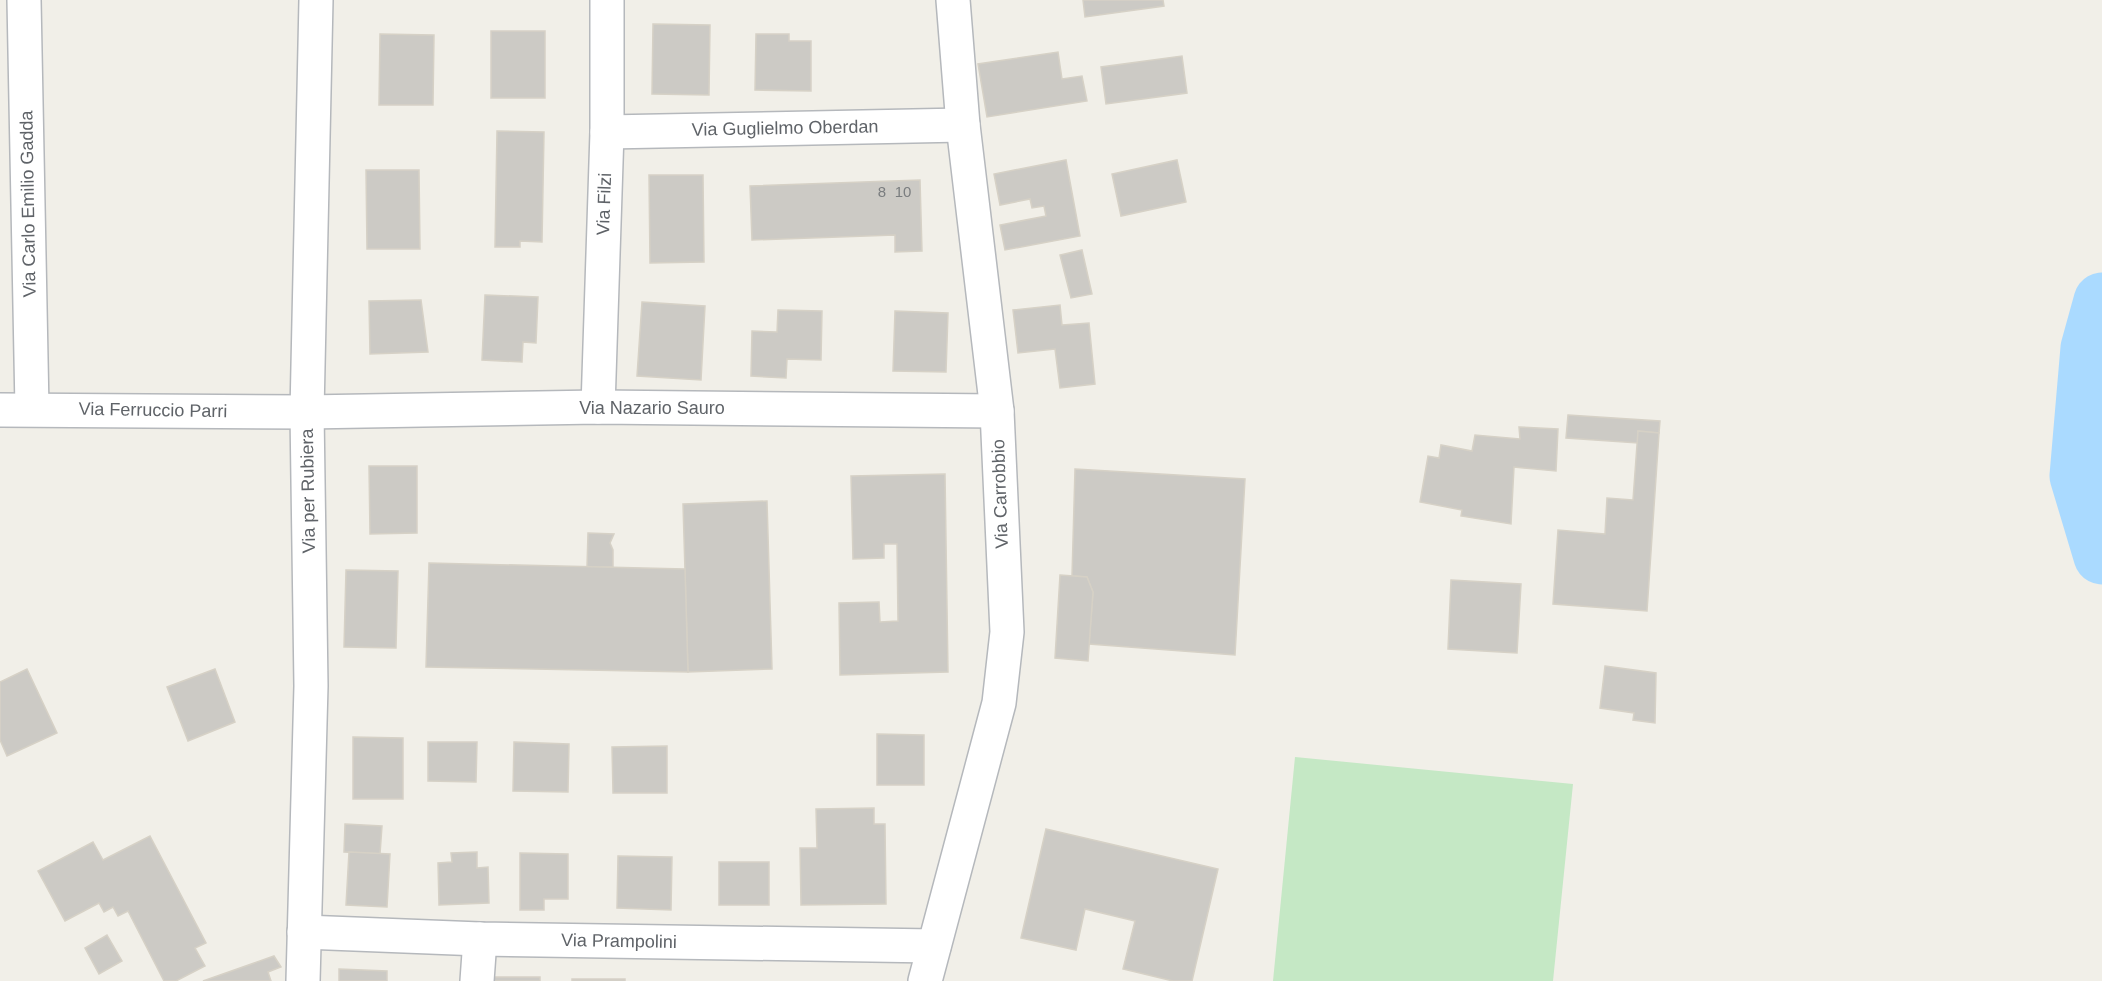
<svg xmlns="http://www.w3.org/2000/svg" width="2102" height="981" viewBox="0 0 2102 981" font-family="Helvetica,sans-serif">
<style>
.green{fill:#c5e8c5}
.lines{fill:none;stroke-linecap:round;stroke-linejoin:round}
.river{stroke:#aadaff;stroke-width:57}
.building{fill:#cccac5;stroke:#d6d1c6;stroke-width:1.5}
.minor-casing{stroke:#b5b8bc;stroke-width:36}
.minor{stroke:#fff;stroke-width:33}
.labels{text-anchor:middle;stroke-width:4.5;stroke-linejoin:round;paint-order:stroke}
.number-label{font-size:15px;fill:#7a7d7f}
.street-label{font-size:18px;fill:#5f6368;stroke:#fff}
</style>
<rect width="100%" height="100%" fill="#f1efe8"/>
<polygon class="green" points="1295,757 1573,784 1553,981 1273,981"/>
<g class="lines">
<polyline class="river" points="2102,301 2089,348 2078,476 2102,556"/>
</g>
<g class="building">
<polygon points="1083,0 1163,0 1164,6 1085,17"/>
<polygon points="653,24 710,25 709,95 652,94"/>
<rect x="491" y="31" width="54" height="67"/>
<polygon points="380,34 434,35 433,105 379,105"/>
<polygon points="756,34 789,34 789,41 811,41 811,91 755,90"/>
<polygon points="1058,52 1062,79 1082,76 1087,101 987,117 978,64"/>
<polygon points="1182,56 1187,93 1106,104 1101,67"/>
<polygon points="497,131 544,132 542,242 520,241 520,247 495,247"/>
<polygon points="1066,160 1080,236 1005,250 1000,225 1046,216 1044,206 1032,208 1030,199 1000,205 994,174"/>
<polygon points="1177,160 1186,202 1121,216 1112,174"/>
<polygon points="366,170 419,170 420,249 367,249"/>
<polygon points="649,175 703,175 704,262 650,263"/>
<polygon points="920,180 922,251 895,252 895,235 752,240 750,186"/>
<polygon points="1082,250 1092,294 1071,298 1060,255"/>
<polygon points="485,295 538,297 536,343 523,342 522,362 482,360"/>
<polygon points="421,300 428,352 370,354 369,301"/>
<polygon points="642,302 705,306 701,380 637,376"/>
<polygon points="1060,305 1062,325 1089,323 1095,384 1060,388 1055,349 1018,353 1013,310"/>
<polygon points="778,310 822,311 821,360 787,359 786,378 751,376 752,331 777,332"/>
<polygon points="895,311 948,313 946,372 893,371"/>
<polygon points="1568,415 1660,421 1659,433 1638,431 1638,443 1566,438"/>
<polygon points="1519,427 1558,429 1556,471 1514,467 1511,524 1461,516 1462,510 1420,502 1428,456 1439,458 1441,445 1472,451 1475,435 1520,439"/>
<polygon points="1638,431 1659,433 1647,611 1553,604 1558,530 1605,534 1607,498 1633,500"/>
<polygon points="369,466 417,466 417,533 370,534"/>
<polygon points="1075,469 1245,479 1235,655 1089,644 1093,592 1087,577 1072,576"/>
<polygon points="945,474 948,672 840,675 839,603 879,602 880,622 898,621 897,544 884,544 884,558 853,559 851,476"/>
<polygon points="767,501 772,669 688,672 683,504"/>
<polygon points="588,533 614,534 610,543 613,550 613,567 587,567"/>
<polygon points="429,563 685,569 688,672 426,667"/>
<polygon points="346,570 398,571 396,648 344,647"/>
<polygon points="1060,575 1087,577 1093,592 1088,661 1055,658"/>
<polygon points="1451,580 1521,584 1517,653 1448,649"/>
<polygon points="1605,666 1656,673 1655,723 1633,720 1634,713 1600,708"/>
<polygon points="27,669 57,733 7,756 0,740 0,682"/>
<polygon points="215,669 235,722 188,741 167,687"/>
<polygon points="877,734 924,735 924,785 877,785"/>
<polygon points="353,737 403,738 403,799 353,799"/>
<polygon points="428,742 477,742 476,782 428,781"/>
<polygon points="514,742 569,744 568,792 513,791"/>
<polygon points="667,746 667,793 613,793 612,747"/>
<polygon points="874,808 874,824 885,824 886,904 801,905 800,848 817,848 816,809"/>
<polygon points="345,824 382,826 380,854 344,852"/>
<polygon points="1046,829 1218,869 1192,981 1173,981 1123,969 1135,921 1085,909 1076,950 1021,938"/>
<polygon points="150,836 206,943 195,948 205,966 176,981 164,981 128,911 118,916 113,907 104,912 99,903 65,921 38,871 93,842 103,860"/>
<polygon points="349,852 390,854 387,907 346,905"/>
<polygon points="477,852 477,868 488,867 489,903 439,905 438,863 452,862 451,853"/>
<polygon points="520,853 568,854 568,899 544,899 544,910 520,910"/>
<polygon points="618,856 672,857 671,910 617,908"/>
<rect x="719" y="862" width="50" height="43"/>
<polygon points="107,935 122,961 99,974 85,948"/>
<polygon points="274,956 281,967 268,972 271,981 203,981"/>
<polygon points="339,969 387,971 387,981 339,981"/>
<rect x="491" y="977" width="49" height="4"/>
<rect x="572" y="979" width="53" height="2"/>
</g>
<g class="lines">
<defs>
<g id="minor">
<polyline points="24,0 32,409"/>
<polyline points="607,132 963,125"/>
<polyline points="598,407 607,132 607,0"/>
<polyline points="0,410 307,412 598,407 997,411"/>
<polyline points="304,932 480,939 934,946"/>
<polyline points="303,981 311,686 307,412 316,0"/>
<polyline points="477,981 480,939"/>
<polyline points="925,981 999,703 1007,632 997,411 963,125 953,0"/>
</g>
</defs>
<use href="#minor" class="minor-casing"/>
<use href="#minor" class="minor"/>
</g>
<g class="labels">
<g class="number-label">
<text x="882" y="197">8</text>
<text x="903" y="197">10</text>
</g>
<g class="street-label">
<text transform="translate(785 128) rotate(-1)" y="6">Via Guglielmo Oberdan</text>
<text transform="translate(28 204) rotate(-91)" y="6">Via Carlo Emilio Gadda</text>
<text transform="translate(604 204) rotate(-88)" y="6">Via Filzi</text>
<text x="652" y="414">Via Nazario Sauro</text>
<text transform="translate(153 410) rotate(1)" y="6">Via Ferruccio Parri</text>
<text transform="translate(308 491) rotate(-91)" y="6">Via per Rubiera</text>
<text transform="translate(1000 494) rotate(-92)" y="6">Via Carrobbio</text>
<text transform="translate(619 941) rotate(1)" y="6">Via Prampolini</text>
</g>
</g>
</svg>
